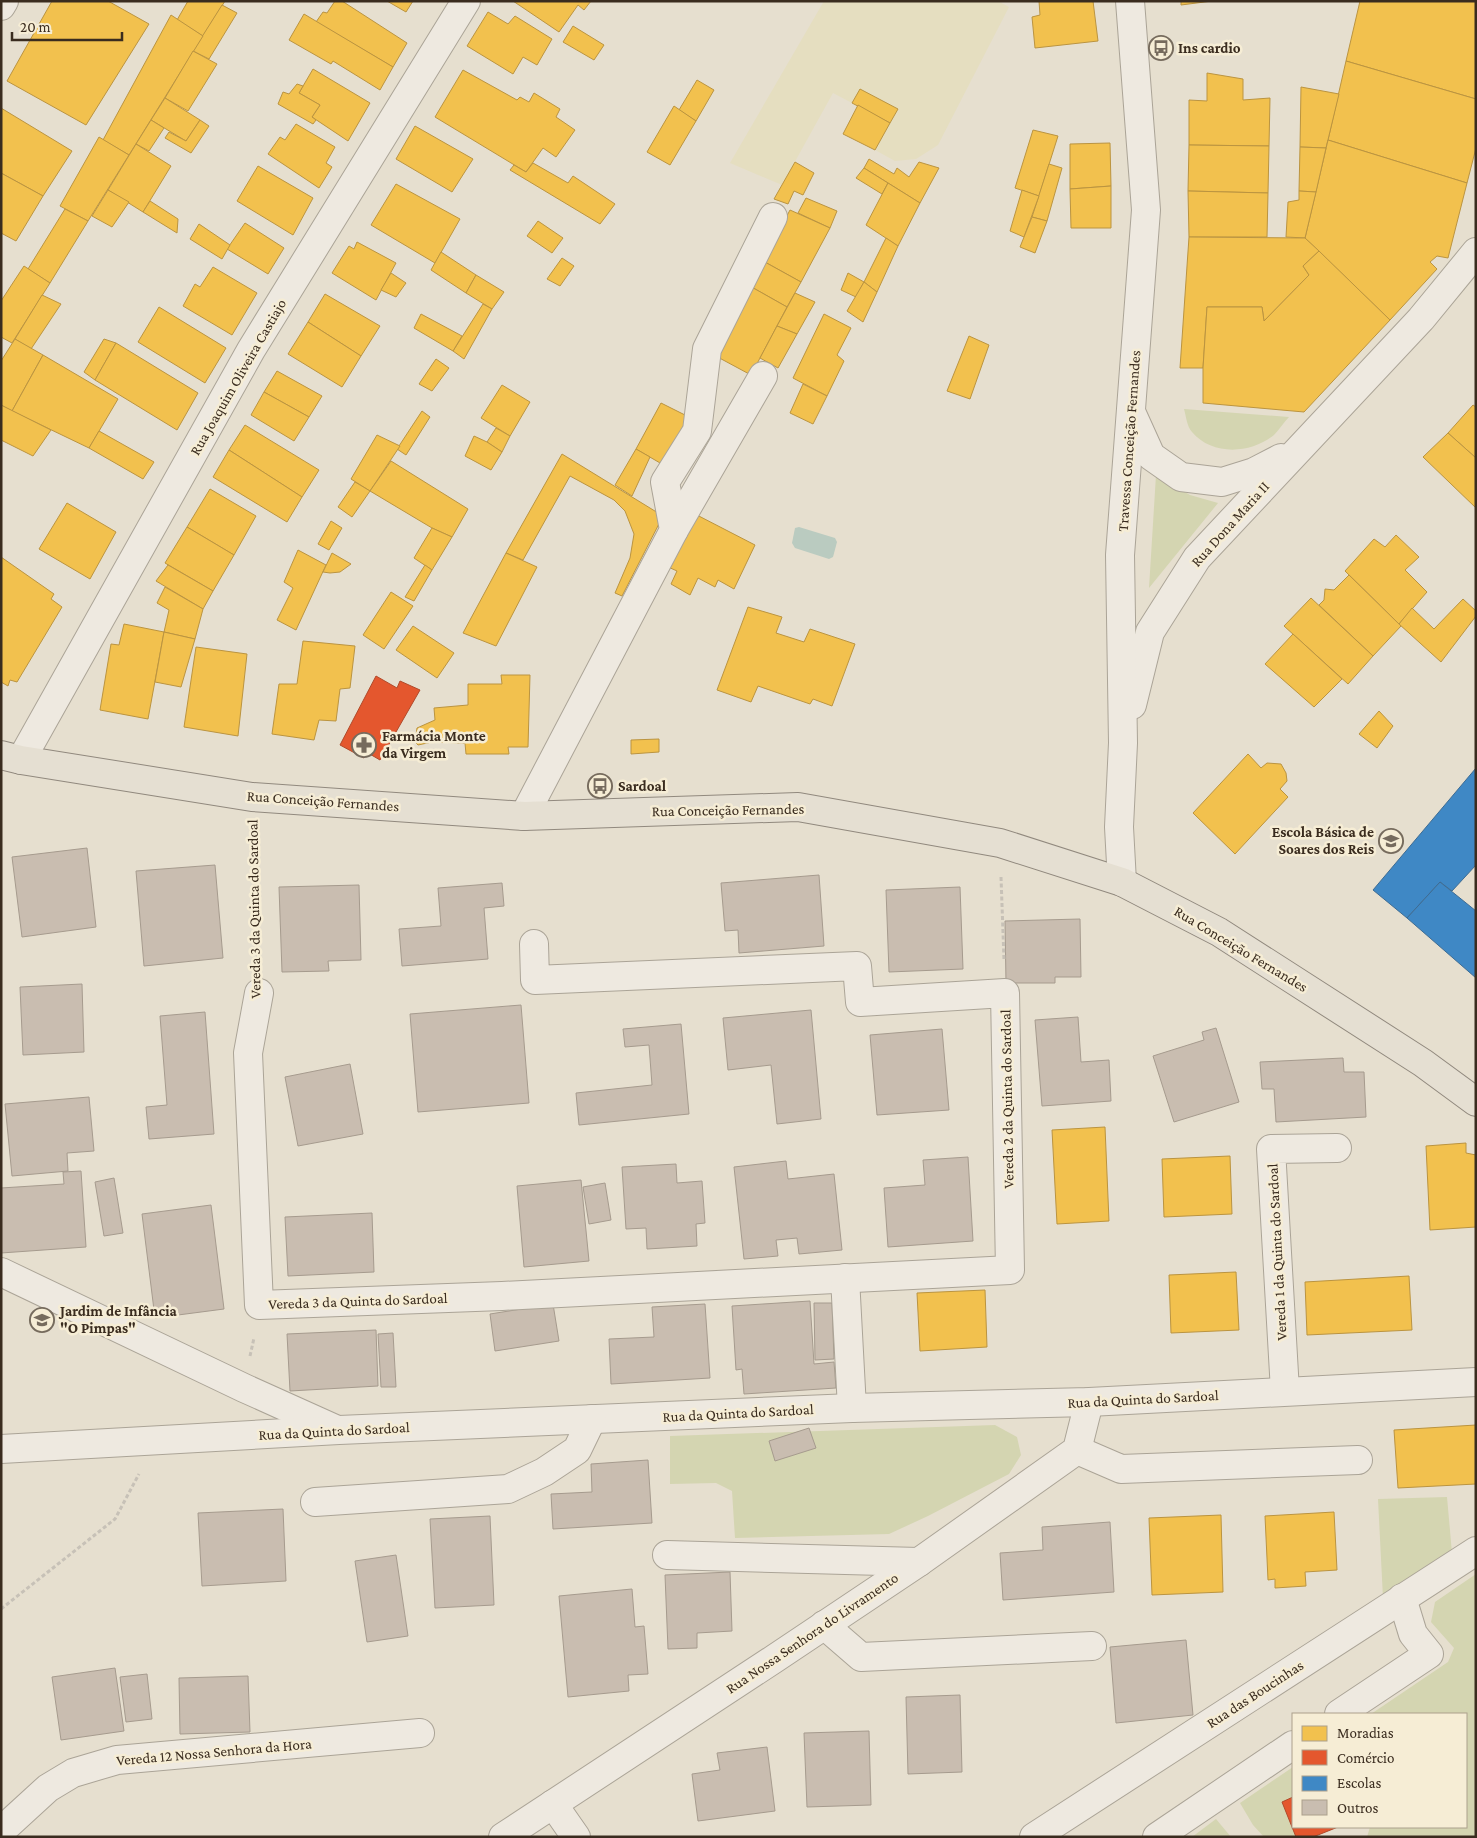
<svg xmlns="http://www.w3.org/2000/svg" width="1477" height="1838" viewBox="0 0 1477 1838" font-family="'Crimson Pro',serif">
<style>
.farmland{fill:#e5dec0}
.green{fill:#d4d5b1}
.water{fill:#bacbc0}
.homes{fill:#f2c14e;stroke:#bb9440}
.shops{fill:#e4572e;stroke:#b14a2a}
.schools{fill:#3f88c5;stroke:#3e6c93}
.building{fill:#c9bdb0;stroke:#a69b8e}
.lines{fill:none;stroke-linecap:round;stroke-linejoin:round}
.minor-casing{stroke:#aba497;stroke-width:30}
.major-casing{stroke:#91897e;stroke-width:30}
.path{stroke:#c7c1b7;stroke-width:3;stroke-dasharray:4 2.5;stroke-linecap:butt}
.minor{stroke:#eee9e0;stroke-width:28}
.major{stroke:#e5dfd2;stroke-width:28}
.labels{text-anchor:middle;stroke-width:5;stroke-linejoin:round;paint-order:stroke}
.poi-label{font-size:15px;font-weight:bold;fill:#3a2c1f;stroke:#f6edd5;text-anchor:start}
.street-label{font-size:15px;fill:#3a2c1f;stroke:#f6edd5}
</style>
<rect width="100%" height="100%" fill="#e6dfcf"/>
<polygon class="farmland" points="824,1 998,1 1009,7 938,145 916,159 895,161 875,150 898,109 860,89 852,103 833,93 782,185 730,163"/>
<g class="green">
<path d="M1184 409 1289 417C1284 422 1279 430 1274 435 1251 454 1212 456 1192 432 1187 427 1186 416 1184 409Z"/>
<polygon points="1156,475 1190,495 1218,503 1149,588"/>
<polygon points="995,1425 1017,1437 1021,1455 1009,1474 928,1516 889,1534 735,1538 732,1491 716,1483 670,1484 670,1436"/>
<polygon points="1447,1497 1452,1553 1383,1598 1378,1499"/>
<polygon points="1476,1574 1476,1837 1367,1837 1370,1827 1466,1827 1466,1714 1371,1714 1448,1662 1454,1648 1431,1622 1435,1602"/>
<polygon points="1293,1767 1293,1797 1283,1802 1296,1837 1264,1837 1253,1825 1240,1803"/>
<polygon points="1216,1819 1231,1837 1192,1837"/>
</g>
<polygon class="water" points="799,527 835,538 837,542 833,557 829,559 795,548 792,543 795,528"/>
<g class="homes">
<polygon points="52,1 108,1 149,24 86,125 7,81"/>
<polygon points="188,1 225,1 203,36 177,20"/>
<polygon points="335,1 342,1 407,43 393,67 316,22 323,12 327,13"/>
<polygon points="387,1 413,1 406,12"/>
<polygon points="513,1 591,1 584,10 578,5 559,32"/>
<polygon points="1039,1 1093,1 1098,41 1035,48 1032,17 1040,15"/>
<polygon points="1181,1 1212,1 1181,5"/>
<polygon points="1360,1 1476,1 1476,99 1346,61"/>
<polygon points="222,5 237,13 209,59 193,51"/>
<polygon points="488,12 508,24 515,16 552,39 537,65 523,57 513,74 467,46"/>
<polygon points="304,14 393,67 380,90 333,61 331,64 289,40"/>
<polygon points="171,15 203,36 129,155 103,140"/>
<polygon points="573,26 604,45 594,60 563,42"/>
<polygon points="193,51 217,64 188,111 165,98"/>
<polygon points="1346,61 1476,99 1476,148 1467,183 1328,140"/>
<polygon points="313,69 370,103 348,141 312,117 320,105 299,93"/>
<polygon points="463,70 517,100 520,97 529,102 534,93 560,109 556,117 575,130 556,157 543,148 526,172 435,117"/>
<polygon points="1207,73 1243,79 1243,100 1270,98 1269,146 1189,145 1189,100 1207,101"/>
<polygon points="697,80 714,90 696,121 679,110"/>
<polygon points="297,84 303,86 299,93 320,105 312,117 316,120 313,124 278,104 283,92 289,94"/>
<polygon points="1301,87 1339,94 1326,148 1300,147"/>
<polygon points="860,89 898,109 890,123 852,103"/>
<polygon points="165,98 200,120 186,141 151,120"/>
<polygon points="858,105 890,123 875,150 843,134"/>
<polygon points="674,106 696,121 670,165 647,152"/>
<polygon points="1,108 72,151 43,196 1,173"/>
<polygon points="151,120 164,128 149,151 136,144"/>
<polygon points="200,120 209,126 191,153 165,138 169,132 186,141"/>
<polygon points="296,124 335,147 326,163 332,167 319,188 268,154 280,137 285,140"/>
<polygon points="415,126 473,159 452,192 396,159"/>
<polygon points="1033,130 1058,136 1039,196 1015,188"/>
<polygon points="99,137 129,155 88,221 60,206"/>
<polygon points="1328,140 1467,183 1448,258 1437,256 1430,262 1437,269 1390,320 1305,238"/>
<polygon points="1110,143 1111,186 1070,189 1070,144"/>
<polygon points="136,144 171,166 143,212 108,190"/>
<polygon points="1189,145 1269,146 1268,193 1188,191"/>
<polygon points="1300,147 1326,148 1316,192 1299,191"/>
<polygon points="869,159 894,174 897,168 909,177 919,162 939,168 920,203 864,168"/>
<polygon points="795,162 814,173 803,195 794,191 788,204 774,199"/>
<polygon points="533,163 568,183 573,176 615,204 600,224 510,170 514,165 526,172"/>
<polygon points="1049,164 1062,168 1047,221 1032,217"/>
<polygon points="258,166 313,198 293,235 237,201"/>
<polygon points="864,168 888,183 882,194 856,178"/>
<polygon points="1,173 43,196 16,241 1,233"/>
<polygon points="888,183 920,203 898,246 866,225"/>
<polygon points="396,184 460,219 435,263 371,225"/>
<polygon points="1111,186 1111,228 1071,228 1070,189"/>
<polygon points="108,190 129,202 112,227 92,216"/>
<polygon points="1022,190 1039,196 1024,237 1010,231"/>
<polygon points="1188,191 1268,193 1267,237 1189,237"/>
<polygon points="1299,191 1316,192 1305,238 1286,237 1288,202 1299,200"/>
<polygon points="806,198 837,211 830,228 798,213"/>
<polygon points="150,201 178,219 177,233 143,212"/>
<polygon points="65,209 88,221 50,283 28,269"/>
<polygon points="790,210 830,228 801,282 763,261"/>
<polygon points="1032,217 1047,221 1035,253 1020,247"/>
<polygon points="538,221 563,238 552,253 527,236"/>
<polygon points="245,223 284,248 268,274 227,249"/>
<polygon points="199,224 230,245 222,259 190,239"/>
<polygon points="1189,237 1305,238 1319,251 1303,266 1309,275 1264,321 1262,307 1207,307 1203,368 1180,368"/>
<polygon points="886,238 898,246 877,292 864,282"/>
<polygon points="357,242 396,263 376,300 332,273 349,246 354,249"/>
<polygon points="1319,251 1390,320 1304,412 1203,403 1203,368 1207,307 1262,307 1264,321 1309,275 1303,266"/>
<polygon points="441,252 476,275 466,293 431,270"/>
<polygon points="562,258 574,266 560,286 547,279"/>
<polygon points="763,261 801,282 787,307 748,285"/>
<polygon points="24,266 50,283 12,343 1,337 1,301"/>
<polygon points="213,267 257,293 232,335 183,306 195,284 200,287"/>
<polygon points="391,273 406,283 396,297 381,290"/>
<polygon points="848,273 864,282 856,297 841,290"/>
<polygon points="476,275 504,292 492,309 466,293"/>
<polygon points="864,282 877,292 863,322 847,311"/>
<polygon points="748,285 787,307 751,375 712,354"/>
<polygon points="795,293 815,302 797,334 777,326"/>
<polygon points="325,294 380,326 361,356 308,322"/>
<polygon points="42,295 61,304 31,349 15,339"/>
<polygon points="483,304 492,309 464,359 453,351"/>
<polygon points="159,307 226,348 205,383 138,342"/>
<polygon points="421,314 462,336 453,351 414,328"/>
<polygon points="824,314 851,328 837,355 844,361 827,396 793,378"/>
<polygon points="308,322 361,356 342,387 288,354"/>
<polygon points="777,326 797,334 778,368 760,358"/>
<polygon points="969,336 989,345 970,399 947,391"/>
<polygon points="15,339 43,355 12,411 1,405 1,361"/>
<polygon points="104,339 116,343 95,380 84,372"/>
<polygon points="116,343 198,393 177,430 95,380"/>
<polygon points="43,355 118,399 89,448 12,411"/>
<polygon points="436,359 449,368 432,391 419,384"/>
<polygon points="277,371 322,396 309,417 264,392"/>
<polygon points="803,384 827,396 813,424 790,413"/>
<polygon points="502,385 530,402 510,436 481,418"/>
<polygon points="264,392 309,417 294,441 251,415"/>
<polygon points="661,403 693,419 667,467 636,449"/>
<polygon points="1,405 51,430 33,456 1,440"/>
<polygon points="1473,405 1476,407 1476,458 1448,433"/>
<polygon points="422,411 430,417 406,455 397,449"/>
<polygon points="245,425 319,470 302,497 229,450"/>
<polygon points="496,428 510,436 502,452 487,442"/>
<polygon points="99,431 154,462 143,479 89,448"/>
<polygon points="1448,433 1476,458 1476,508 1423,457"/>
<polygon points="377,435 400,446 370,491 351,479"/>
<polygon points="474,436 487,442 502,452 491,470 465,456"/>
<polygon points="636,449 650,457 632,496 615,485"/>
<polygon points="229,450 302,497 287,522 213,477"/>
<polygon points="562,454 663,516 622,596 615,593 630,558 634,534 625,511 614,500 570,476 523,560 506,553"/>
<polygon points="391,461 468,509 452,537 432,528 370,491"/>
<polygon points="355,482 370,491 352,517 338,507"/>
<polygon points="210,489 256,516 234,555 187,527"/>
<polygon points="67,503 116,532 90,579 39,549"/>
<polygon points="693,513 755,545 734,589 718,580 715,587 698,578 690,595 671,584 677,571 666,566"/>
<polygon points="331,521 342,528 329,550 318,544"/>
<polygon points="187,527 234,555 213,591 165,563"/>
<polygon points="432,528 452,537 432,570 414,558"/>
<polygon points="1396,535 1419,557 1405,570 1427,592 1399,624 1345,571 1374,539 1385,547"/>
<polygon points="298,550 326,565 296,630 277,620 293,588 284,582"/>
<polygon points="332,553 351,564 340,572 330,573 323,572"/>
<polygon points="506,553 537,567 496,646 463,633"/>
<polygon points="1,557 54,594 51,599 62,607 17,682 10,680 8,686 1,682"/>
<polygon points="168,565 213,591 203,609 156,581"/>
<polygon points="425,565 432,570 414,601 405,597"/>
<polygon points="1349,575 1401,626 1373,656 1319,605 1324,600 1325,589 1334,590"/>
<polygon points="165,587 203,609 195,639 164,632 169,610 157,603"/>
<polygon points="391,592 413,606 384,649 363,635"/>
<polygon points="1311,598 1373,656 1348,684 1284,626"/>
<polygon points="1463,599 1476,611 1476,616 1441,662 1399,624 1412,608 1434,629"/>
<polygon points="748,607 782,617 776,633 804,642 810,629 855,644 832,706 813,699 810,704 758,686 751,702 717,690"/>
<polygon points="124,624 164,632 148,719 100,710 111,644 119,645"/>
<polygon points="413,626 454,653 437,678 396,650"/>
<polygon points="164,632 195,639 181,687 155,682"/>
<polygon points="1293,634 1342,679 1314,707 1265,664"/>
<polygon points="303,641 355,646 350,688 340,689 336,721 319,720 314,740 272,734 279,684 297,684"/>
<polygon points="196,647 247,654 238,736 184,727"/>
<polygon points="501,675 530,675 528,747 508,747 509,754 466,754 465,743 432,742 418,745 415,742 417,728 435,720 434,708 468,705 468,684 502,684"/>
<polygon points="1379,711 1393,726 1377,748 1359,734"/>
<polygon points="659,739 659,752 631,754 631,740"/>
<polygon points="1248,754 1261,768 1267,763 1281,764 1286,773 1287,781 1280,789 1288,797 1235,854 1193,813"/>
<polygon points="1105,1127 1109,1221 1057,1224 1052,1130"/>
<polygon points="1466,1143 1466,1153 1476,1155 1476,1227 1430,1230 1426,1146"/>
<polygon points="1230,1156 1232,1214 1164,1217 1162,1159"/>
<polygon points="1236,1272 1239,1330 1171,1333 1169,1275"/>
<polygon points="1409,1276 1412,1330 1307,1335 1305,1282"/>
<polygon points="985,1290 987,1347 920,1351 917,1293"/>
<polygon points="1476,1425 1476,1484 1398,1488 1394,1430"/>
<polygon points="1334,1512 1337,1570 1305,1572 1306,1586 1275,1588 1275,1579 1268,1580 1265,1516"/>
<polygon points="1221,1515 1223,1592 1152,1595 1149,1518"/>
</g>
<g class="shops">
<polygon points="376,676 397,688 400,681 420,690 380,760 368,753 364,758 340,745"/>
<polygon points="1293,1797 1293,1827 1338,1827 1313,1837 1296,1837 1282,1802"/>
</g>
<g class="schools">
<polygon points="1476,768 1476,865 1452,891 1440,882 1407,918 1373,890"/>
<polygon points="1440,882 1476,911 1476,978 1407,918"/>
</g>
<g class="building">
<polygon points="87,848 96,927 22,937 12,857"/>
<polygon points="215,865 223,958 144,966 136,871"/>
<polygon points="819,875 824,946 739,953 738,930 725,931 721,883"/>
<polygon points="502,883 504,906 484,908 488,959 402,966 399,929 441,926 438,888"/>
<polygon points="359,885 361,960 328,961 329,971 282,972 279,887"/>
<polygon points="960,887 963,969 889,972 886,890"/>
<polygon points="1080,919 1081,977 1055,977 1055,983 1006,983 1005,921"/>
<polygon points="82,984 84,1052 23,1055 20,987"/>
<polygon points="521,1005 529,1103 418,1112 410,1014"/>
<polygon points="811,1010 821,1119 777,1124 771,1065 728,1070 723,1018"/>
<polygon points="205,1012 214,1134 149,1139 146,1107 167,1105 160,1016"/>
<polygon points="1078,1017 1081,1062 1109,1060 1111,1101 1042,1106 1035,1020"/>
<polygon points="681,1024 689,1114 579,1125 576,1093 652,1085 649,1045 625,1047 623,1029"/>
<polygon points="1216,1028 1239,1102 1174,1122 1153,1056 1204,1040 1202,1032"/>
<polygon points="942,1029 949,1110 877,1115 870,1035"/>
<polygon points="1343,1058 1344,1072 1364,1072 1366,1117 1276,1122 1274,1089 1262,1089 1260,1062"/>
<polygon points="350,1064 363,1134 298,1146 285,1077"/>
<polygon points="89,1097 94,1151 67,1153 68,1171 12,1176 5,1104"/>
<polygon points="968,1157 973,1241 888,1247 884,1188 925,1185 923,1160"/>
<polygon points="786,1161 788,1179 834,1174 842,1250 799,1254 797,1238 776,1240 778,1256 744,1259 734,1167"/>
<polygon points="676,1164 677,1183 702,1181 705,1223 696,1224 697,1246 647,1249 646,1228 626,1229 622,1167"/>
<polygon points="81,1171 86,1247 1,1253 1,1188 64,1184 63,1172"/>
<polygon points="114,1178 123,1233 104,1236 95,1182"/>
<polygon points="581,1180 589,1261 524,1267 517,1186"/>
<polygon points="605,1183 611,1220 589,1224 583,1187"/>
<polygon points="211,1205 224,1309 155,1318 142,1214"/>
<polygon points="372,1213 374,1272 288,1276 285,1217"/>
<polygon points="810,1301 814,1364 834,1362 836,1388 744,1394 742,1369 736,1370 732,1306"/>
<polygon points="814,1303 832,1303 834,1359 815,1360"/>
<polygon points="553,1304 559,1341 495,1351 490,1314"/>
<polygon points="705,1304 710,1378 611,1384 609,1339 654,1337 652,1307"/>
<polygon points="376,1330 378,1386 290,1391 287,1334"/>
<polygon points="393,1333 396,1387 381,1387 378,1334"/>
<polygon points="809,1428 816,1448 775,1461 769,1441"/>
<polygon points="648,1460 652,1523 553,1529 551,1494 592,1492 591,1464"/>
<polygon points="283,1509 286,1581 202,1586 198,1513"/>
<polygon points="490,1516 494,1605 435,1608 430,1519"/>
<polygon points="1110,1522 1114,1592 1003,1600 1000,1553 1043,1550 1042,1527"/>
<polygon points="396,1555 408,1636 367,1642 355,1561"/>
<polygon points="730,1572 732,1631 697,1633 697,1648 668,1649 665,1575"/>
<polygon points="632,1589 635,1627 644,1626 648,1674 628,1675 629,1691 568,1697 559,1596"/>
<polygon points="1186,1640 1193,1715 1116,1723 1110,1647"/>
<polygon points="115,1668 124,1731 61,1740 52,1677"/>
<polygon points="147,1674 152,1719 126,1722 120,1677"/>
<polygon points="248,1676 250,1732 180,1734 179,1678"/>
<polygon points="960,1695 962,1772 908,1774 906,1697"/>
<polygon points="869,1731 871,1805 807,1807 804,1733"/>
<polygon points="767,1747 775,1811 698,1821 692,1774 720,1770 717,1753"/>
</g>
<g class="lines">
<defs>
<g id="minor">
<polyline points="1,6 4,1"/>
<polyline points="1132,414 1151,456 1181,477 1222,482 1254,472 1281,458"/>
<polyline points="674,530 763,376"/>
<polyline points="1132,705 1150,632 1197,558 1421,319 1476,252"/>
<polyline points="21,760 251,350 466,1"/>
<polyline points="524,816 674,530 665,482 697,431 707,349 773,217"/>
<polyline points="1122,882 1119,827 1123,743 1120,555 1146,210 1130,1"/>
<polyline points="259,993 248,1053 259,1305 502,1296 1010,1270 1005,993 860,1002 857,966 535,980 534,944"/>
<polyline points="1,1272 244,1388 335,1429"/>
<polyline points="845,1278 852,1408"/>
<polyline points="1285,1391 1271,1149 1337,1148"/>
<polyline points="1,1449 339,1430 852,1408 1089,1402 1476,1382"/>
<polyline points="1077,1450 1121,1469 1358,1460"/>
<polyline points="315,1502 508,1489 544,1472 577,1450 592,1419"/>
<polyline points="667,1555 919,1562"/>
<polyline points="824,1625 861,1657 1092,1646"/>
<polyline points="1339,1714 1429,1654 1413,1634 1402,1598"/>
<polyline points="553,1804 576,1837"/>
<polyline points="1,1831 48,1788 73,1773 117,1760 420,1733"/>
<polyline points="503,1837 774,1659 919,1562 1077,1450 1089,1402"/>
<polyline points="1034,1837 1476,1551"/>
<polyline points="1157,1837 1293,1745"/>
</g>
<polyline id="major" points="1,755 21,760 252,797 524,816 798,807 1000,843 1122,882 1219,932 1423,1063 1476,1102"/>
</defs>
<use href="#minor" class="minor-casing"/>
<use href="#major" class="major-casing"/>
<g class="path">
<polyline points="253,831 258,962"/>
<polyline points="1001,877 1004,960"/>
<polyline points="250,1356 254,1338"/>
<polyline points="1,1609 115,1519 139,1474"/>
</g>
<use href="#minor" class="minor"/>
<use href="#major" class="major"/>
</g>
<defs>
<symbol id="bus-ring" viewBox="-11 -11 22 22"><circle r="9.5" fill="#f6edd5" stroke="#766b5d" stroke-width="1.5"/><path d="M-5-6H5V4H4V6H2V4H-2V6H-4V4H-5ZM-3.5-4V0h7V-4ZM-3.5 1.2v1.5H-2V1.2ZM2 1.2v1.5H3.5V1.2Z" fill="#766b5d"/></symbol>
<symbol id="pharmacy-ring" viewBox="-11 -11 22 22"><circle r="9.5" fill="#f6edd5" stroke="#766b5d" stroke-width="1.5"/><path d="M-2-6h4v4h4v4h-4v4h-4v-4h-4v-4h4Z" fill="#766b5d"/></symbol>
<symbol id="school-ring" viewBox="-11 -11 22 22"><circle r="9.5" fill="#f6edd5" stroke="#766b5d" stroke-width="1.5"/><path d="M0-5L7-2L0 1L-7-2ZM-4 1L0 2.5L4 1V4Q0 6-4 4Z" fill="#766b5d"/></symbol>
</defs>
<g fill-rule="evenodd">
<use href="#bus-ring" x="1147" y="34" width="28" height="28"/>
<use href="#pharmacy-ring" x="350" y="731" width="28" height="28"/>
<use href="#bus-ring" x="586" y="772" width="28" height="28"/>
<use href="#school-ring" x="1377" y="827" width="28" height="28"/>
<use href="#school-ring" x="28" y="1306" width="28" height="28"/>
</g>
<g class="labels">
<g class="poi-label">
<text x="1178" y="53">Ins cardio</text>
<text x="382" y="741">Farmácia Monte<tspan x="382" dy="17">da Virgem</tspan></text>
<text x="618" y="791">Sardoal</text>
<text x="1374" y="837" text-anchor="end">Escola Básica de<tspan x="1374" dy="17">Soares dos Reis</tspan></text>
<text x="60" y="1316">Jardim de Infância<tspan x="60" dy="17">"O Pimpas"</tspan></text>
</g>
<g class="street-label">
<text transform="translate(238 377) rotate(-60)" y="5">Rua Joaquim Oliveira Castiajo</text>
<text transform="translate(1129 441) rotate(-86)" y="5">Travessa Conceição Fernandes</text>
<text transform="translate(1230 524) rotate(-48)" y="5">Rua Dona Maria II</text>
<text transform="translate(323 801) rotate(4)" y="5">Rua Conceição Fernandes</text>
<text transform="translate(728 810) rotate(-1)" y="5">Rua Conceição Fernandes</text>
<text transform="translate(254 909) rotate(-91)" y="5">Vereda 3 da Quinta do Sardoal</text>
<text transform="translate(1241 949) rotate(31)" y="5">Rua Conceição Fernandes</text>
<text transform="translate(1007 1099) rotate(-91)" y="5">Vereda 2 da Quinta do Sardoal</text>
<text transform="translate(1277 1252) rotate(-93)" y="5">Vereda 1 da Quinta do Sardoal</text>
<text transform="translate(358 1301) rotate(-2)" y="5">Vereda 3 da Quinta do Sardoal</text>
<text transform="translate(1143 1399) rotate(-3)" y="5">Rua da Quinta do Sardoal</text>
<text transform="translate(738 1413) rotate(-3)" y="5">Rua da Quinta do Sardoal</text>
<text transform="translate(334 1431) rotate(-3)" y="5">Rua da Quinta do Sardoal</text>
<text transform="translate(812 1633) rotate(-34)" y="5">Rua Nossa Senhora do Livramento</text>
<text transform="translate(1255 1694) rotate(-33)" y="5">Rua das Boucinhas</text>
<text transform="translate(214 1752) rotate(-5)" y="5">Vereda 12 Nossa Senhora da Hora</text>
</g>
</g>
<rect width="1477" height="1838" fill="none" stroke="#3a2c1f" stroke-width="5"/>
<rect x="1292" y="1713" width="175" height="115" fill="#f6edd5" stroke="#aba08c"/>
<rect x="1302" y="1726" width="25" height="15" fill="#f2c14e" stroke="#aba08c"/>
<text x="1337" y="1738" font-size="15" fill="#3a2c1f">Moradias</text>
<rect x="1302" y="1750" width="25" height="15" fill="#e4572e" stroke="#aba08c"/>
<text x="1337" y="1763" font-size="15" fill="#3a2c1f">Comércio</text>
<rect x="1302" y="1776" width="25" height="15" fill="#3f88c5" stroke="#aba08c"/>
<text x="1337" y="1788" font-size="15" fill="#3a2c1f">Escolas</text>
<rect x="1302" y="1800" width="25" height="15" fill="#c9bdb0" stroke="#aba08c"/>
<text x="1337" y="1813" font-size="15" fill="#3a2c1f">Outros</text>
<path d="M12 32v8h110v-8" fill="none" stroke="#3a2c1f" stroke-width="2.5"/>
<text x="20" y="32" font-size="15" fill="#3a2c1f" stroke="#f6edd5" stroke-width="4" paint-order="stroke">20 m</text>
</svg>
